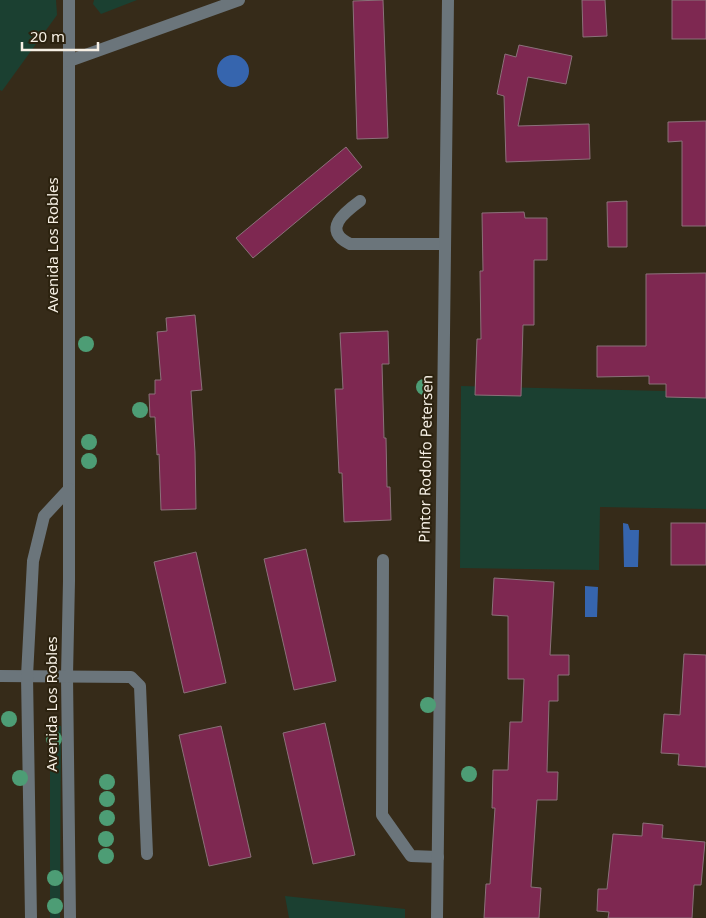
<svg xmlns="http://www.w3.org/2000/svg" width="706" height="918" viewBox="0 0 706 918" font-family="'Noto Sans',sans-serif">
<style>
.green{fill:#1b4031}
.water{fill:#3665ae}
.building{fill:#7e2851;stroke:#8b717a}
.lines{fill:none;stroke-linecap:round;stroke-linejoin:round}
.minor{stroke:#6b757b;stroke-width:12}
.tree{fill:#4d9d75}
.labels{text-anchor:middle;stroke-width:4;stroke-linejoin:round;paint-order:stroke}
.street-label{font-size:15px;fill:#f7f0e5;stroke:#2c220f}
</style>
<rect width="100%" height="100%" fill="#362b19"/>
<g class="green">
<polygon points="0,0 56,0 57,15 2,91 0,90"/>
<polygon points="94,0 137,0 101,14 93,4"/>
<polygon points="461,386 706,392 706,509 600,507 599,570 460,568"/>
<polygon points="50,725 61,726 60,918 50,918"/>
<polygon points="285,896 405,909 405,918 289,918"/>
</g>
<g class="water">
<circle cx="233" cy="71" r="16"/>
<polygon points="623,523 628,524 630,530 639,530 638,567 624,567"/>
<polygon points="585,586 598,587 597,617 585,617"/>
</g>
<g class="building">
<polygon points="383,0 388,138 357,139 353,1"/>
<polygon points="582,0 605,0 607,36 583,37"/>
<rect x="672" y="0" width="34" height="39"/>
<polygon points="519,45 572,56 566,84 528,77 518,126 589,124 590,159 506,162 504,96 497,94 505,54 516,57"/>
<polygon points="706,121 706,226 682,226 682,141 668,142 668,122"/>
<polygon points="346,147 362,167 253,258 236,238"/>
<polygon points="627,201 627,247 608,247 607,202"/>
<polygon points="524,212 525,218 547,218 547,260 534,260 534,325 523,325 521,396 475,395 477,339 481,339 480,271 483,271 482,213"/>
<polygon points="706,273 706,398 666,397 666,384 649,384 649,376 597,377 597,346 646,346 646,274"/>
<polygon points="195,315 202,390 191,391 195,452 196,509 161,510 159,454 157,455 155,417 150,417 149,394 155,394 155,380 161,380 157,332 167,331 166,318"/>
<polygon points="388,331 389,364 382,364 384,438 386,438 387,487 390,487 391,520 344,522 342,473 339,473 335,389 343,389 340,333"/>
<rect x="671" y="523" width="35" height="42"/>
<polygon points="306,549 336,681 294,690 264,559"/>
<polygon points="196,552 226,683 184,693 154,562"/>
<polygon points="494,578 554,582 550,655 569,655 569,675 558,675 558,701 549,701 547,772 558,772 557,800 537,800 531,887 541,888 539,918 484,918 486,884 490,884 495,808 492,808 493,770 508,770 510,722 522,722 524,679 508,679 508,616 492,615"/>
<polygon points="684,654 706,655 706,767 678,765 679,754 661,753 664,714 680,715"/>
<polygon points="325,723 355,855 313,864 283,733"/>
<polygon points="221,726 251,857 209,866 179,735"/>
<polygon points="643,823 663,825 662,838 705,842 701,885 694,885 692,918 608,918 609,912 597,911 598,889 607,889 613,834 642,836"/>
</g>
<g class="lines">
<g class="minor">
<polyline points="69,0 69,581 67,676 70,918"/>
<polyline points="69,61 239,0"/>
<path d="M360 201C345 212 321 230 350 244H445"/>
<polyline points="383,560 382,815 411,856 438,857"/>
<polyline points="0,676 131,677 140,686 147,854"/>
<polyline points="31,918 27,676 33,561 44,516 69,489"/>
<polyline points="437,918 448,0"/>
</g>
</g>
<g class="tree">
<circle cx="86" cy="344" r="8"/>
<circle cx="424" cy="387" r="8"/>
<circle cx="140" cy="410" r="8"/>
<circle cx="89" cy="442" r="8"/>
<circle cx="89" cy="461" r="8"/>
<circle cx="428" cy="705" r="8"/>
<circle cx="9" cy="719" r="8"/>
<circle cx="54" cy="739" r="8"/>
<circle cx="469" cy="774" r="8"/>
<circle cx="20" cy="778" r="8"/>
<circle cx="107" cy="782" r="8"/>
<circle cx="107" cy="799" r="8"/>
<circle cx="107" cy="818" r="8"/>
<circle cx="106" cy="839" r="8"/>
<circle cx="106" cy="856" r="8"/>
<circle cx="55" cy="878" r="8"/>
<circle cx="55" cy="906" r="8"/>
</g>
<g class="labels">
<g class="street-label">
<text transform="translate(53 245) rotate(-90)" y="5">Avenida Los Robles</text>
<text transform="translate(426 459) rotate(-89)" y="5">Pintor Rodolfo Petersen</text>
<text transform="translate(52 704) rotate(-90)" y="5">Avenida Los Robles</text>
</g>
</g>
<path d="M22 42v8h76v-8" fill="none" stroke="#f7f0e5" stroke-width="2.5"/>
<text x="30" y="42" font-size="15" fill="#f7f0e5" stroke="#2c220f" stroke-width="4" paint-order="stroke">20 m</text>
</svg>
